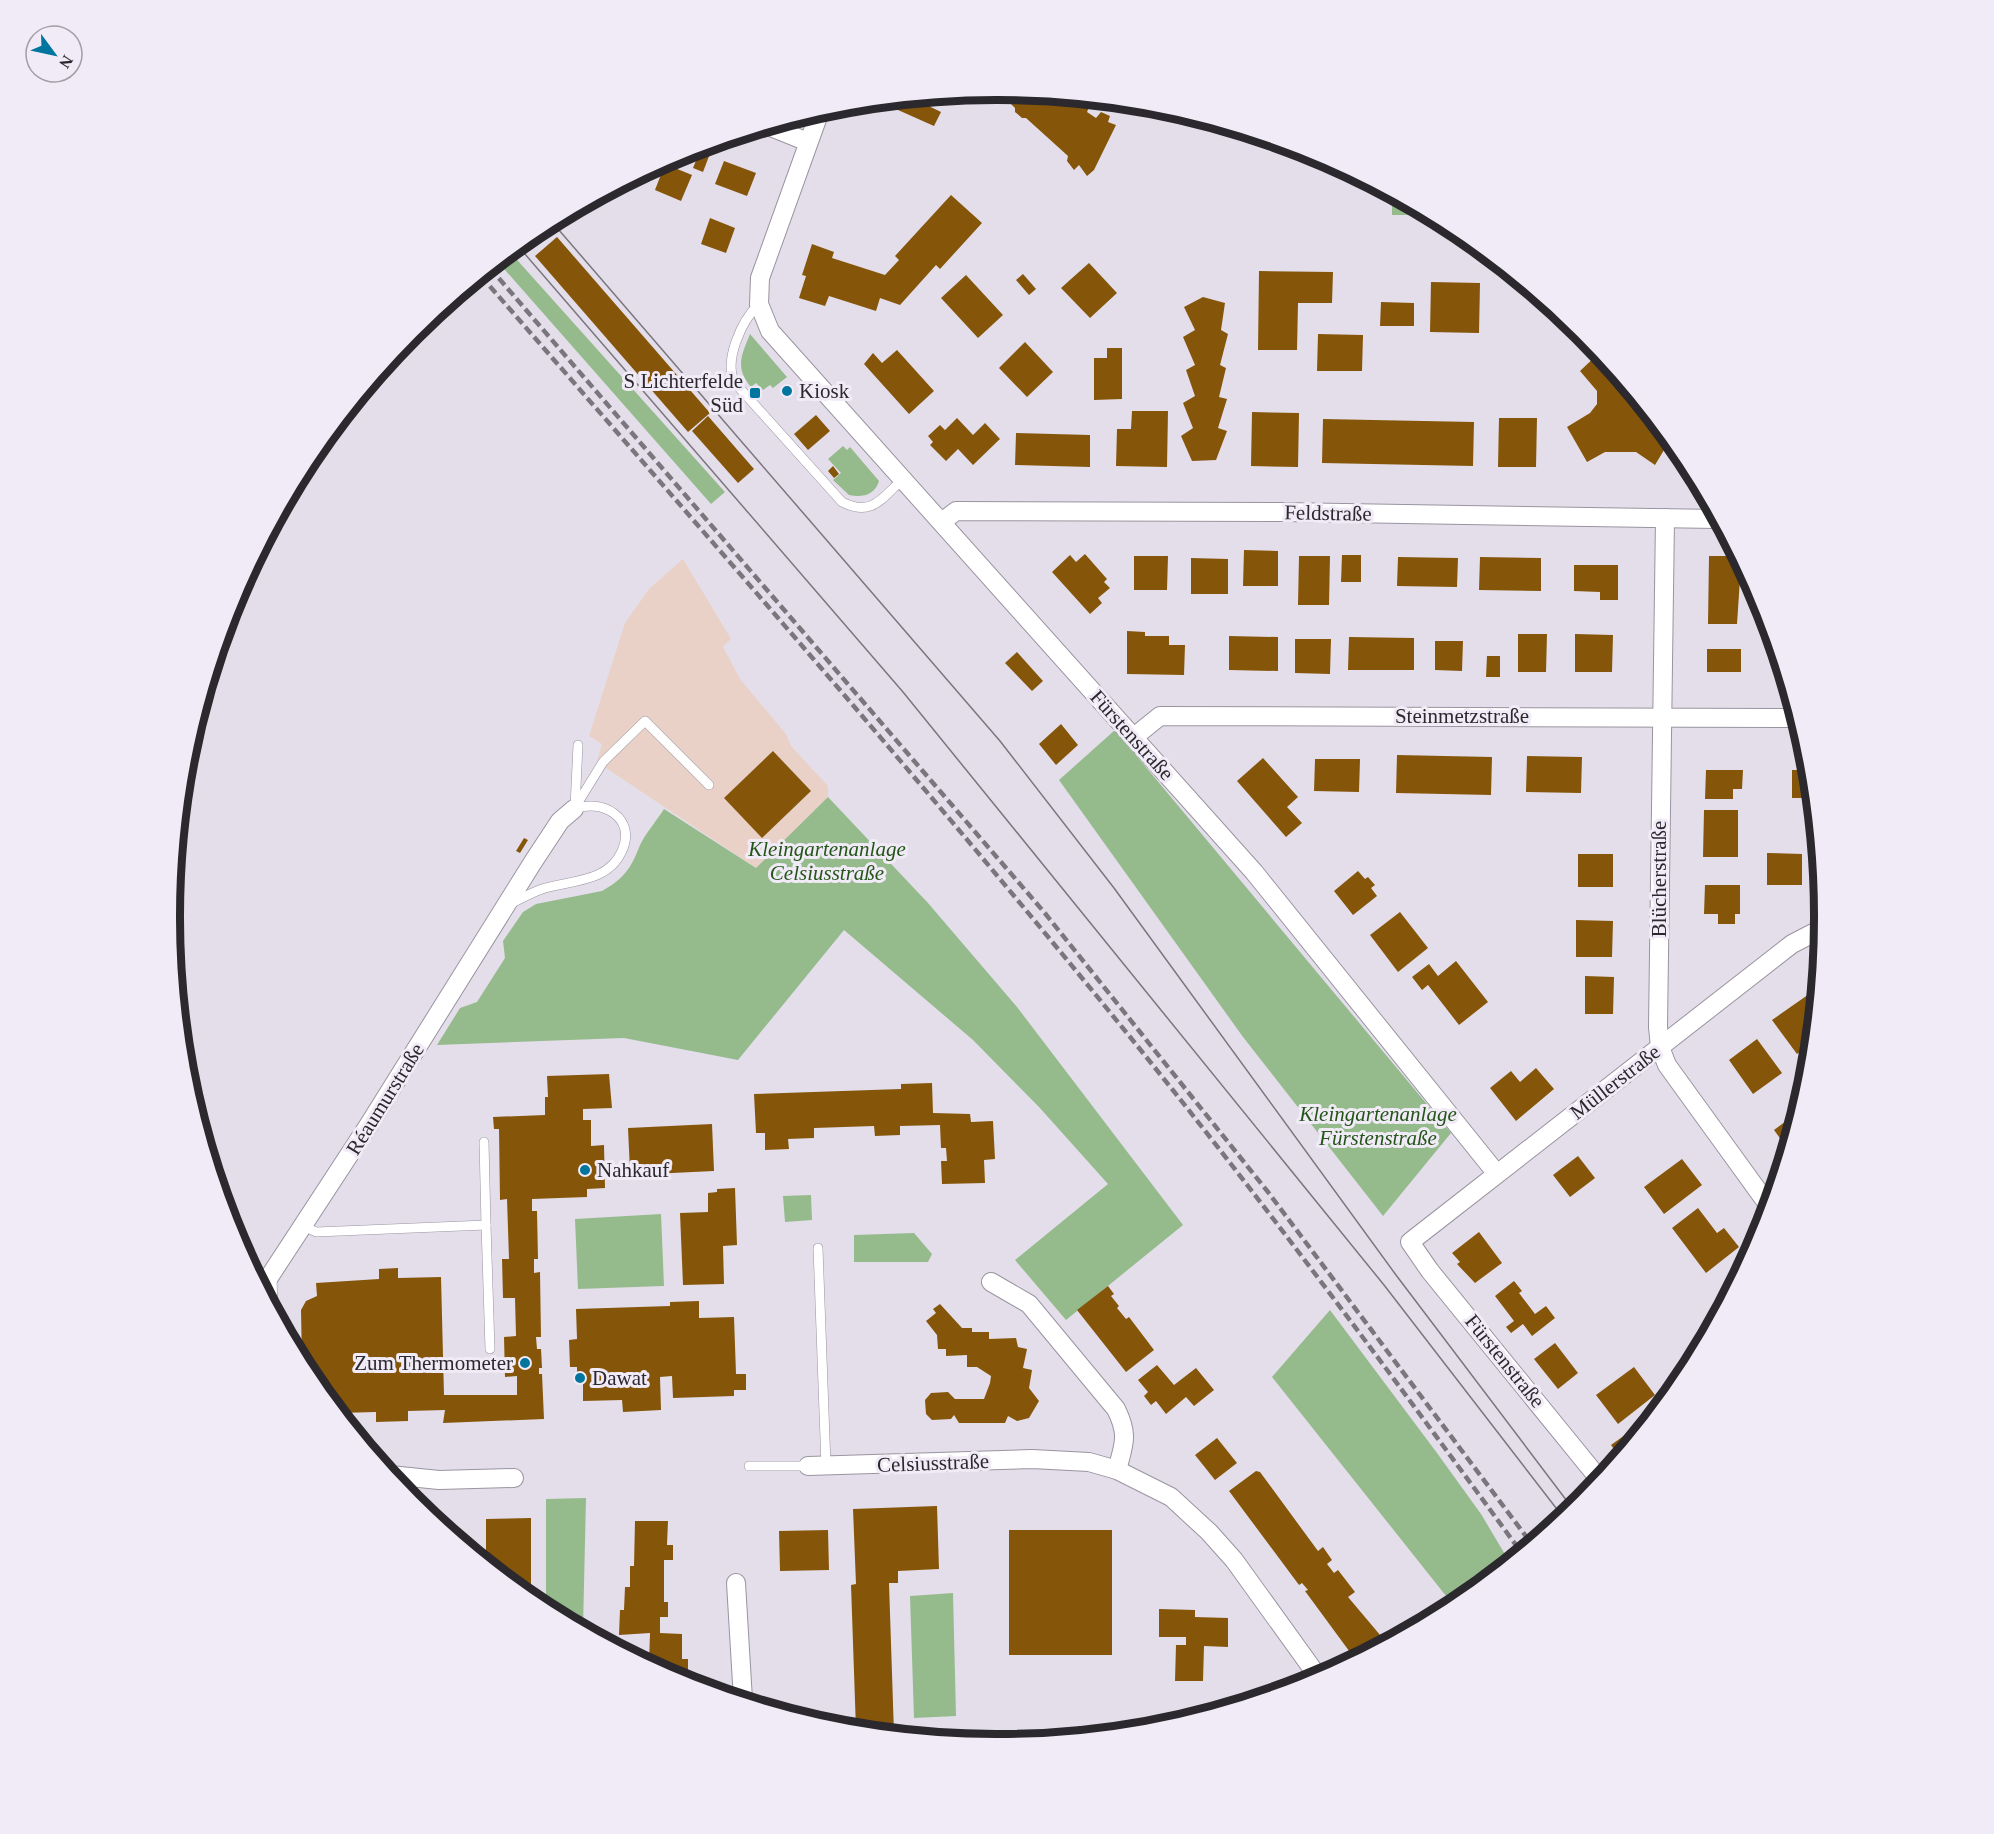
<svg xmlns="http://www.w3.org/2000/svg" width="1994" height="1834" viewBox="0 0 1994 1834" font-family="'Times New Roman',serif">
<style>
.commercial{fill:#e9d1c7}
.green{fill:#95bb8d}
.building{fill:#85560a}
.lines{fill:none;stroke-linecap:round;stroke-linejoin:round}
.service-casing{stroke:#99949f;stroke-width:10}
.minor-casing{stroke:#99949f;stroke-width:20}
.service{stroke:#fff;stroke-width:9}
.minor{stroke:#fff;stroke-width:18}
.tram{stroke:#7a767d;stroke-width:1.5}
.rail{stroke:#7a767d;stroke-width:4.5;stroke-dasharray:9 4.5;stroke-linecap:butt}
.poi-dot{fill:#00759e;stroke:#f1ebf7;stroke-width:2}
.labels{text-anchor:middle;stroke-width:6;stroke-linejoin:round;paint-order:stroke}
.poi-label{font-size:21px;fill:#2b292d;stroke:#f1ebf7;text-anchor:start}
.street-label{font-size:21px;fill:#2b292d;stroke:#f1ebf7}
.park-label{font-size:21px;font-style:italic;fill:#245518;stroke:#f1ebf7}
.rim{fill:none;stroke:#2b292d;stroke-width:8}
</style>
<rect width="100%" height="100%" fill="#e4deea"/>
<polygon class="commercial" points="683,559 731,639 723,647 740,679 786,734 791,746 828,786 828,797 756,868 597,762 602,744 589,736 625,623 649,589"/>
<g class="green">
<polygon points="1392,195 1429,215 1392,215"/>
<polygon points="510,252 725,492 711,504 498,262"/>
<path d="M750 334 787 377 773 388 770 385 763 390 756 383 751 387C735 368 741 356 750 334Z"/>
<path d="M843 446 847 450 850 447 879 481C875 495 862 498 849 495L833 480 841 473 828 459Z"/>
<polygon points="1115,730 1451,1133 1383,1216 1243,1037 1059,780"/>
<path d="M828 797 928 903 1017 1007 1183 1225 1066 1320 1015 1260 1108 1184 1039 1107 973 1040 844 930 738 1060 624 1038 437 1045 460 1008 477 1002 505 958 503 941 523 912 536 904 602 891C625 878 631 868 640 845 646 833 657 820 664 809L756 868Z"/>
<polygon points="811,1195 812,1220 785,1222 783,1196"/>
<polygon points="661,1214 664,1286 578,1289 575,1219"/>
<polygon points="914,1233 932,1254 928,1262 854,1262 854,1235"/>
<polygon points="1330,1310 1437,1453 1481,1514 1509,1561 1513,1558 1454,1606 1272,1377"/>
<polygon points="586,1498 583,1629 546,1609 546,1499"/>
<polygon points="953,1593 956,1716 914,1718 910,1596"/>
</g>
<g class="building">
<polygon points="1006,91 1077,98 1090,105 1087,112 1096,118 1101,112 1110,116 1108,122 1116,125 1094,170 1087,176 1079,165 1074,170 1067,161 1068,156 1026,118 1022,118 1015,112 1015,108 1002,95"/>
<polygon points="912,98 941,112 934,126 880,102"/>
<polygon points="701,148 711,151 703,172 693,168"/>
<polygon points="724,161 756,173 747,196 715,184"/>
<polygon points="665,164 692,175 681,201 655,190"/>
<polygon points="1338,166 1353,174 1338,174"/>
<polygon points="951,195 982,223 940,269 936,265 900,305 880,298 876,311 829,296 825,306 799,298 806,276 802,275 812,244 834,252 832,258 885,275 899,260 895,256"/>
<polygon points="710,218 735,228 726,253 701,244"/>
<polygon points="557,237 710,413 688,432 535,256"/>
<polygon points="1089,263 1117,293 1090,318 1061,288"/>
<polygon points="1259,271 1333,272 1332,303 1298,303 1297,350 1258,350"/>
<polygon points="1023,274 1036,289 1029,295 1016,280"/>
<polygon points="966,275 1003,315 978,338 941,298"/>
<polygon points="1431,282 1480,283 1479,333 1430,332"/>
<polygon points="1203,297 1225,303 1221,330 1228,334 1220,365 1226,368 1219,397 1227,399 1218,428 1227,431 1216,460 1192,461 1181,436 1193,428 1183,403 1195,396 1186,370 1195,365 1183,337 1195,330 1184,307"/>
<polygon points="1381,302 1414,303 1414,326 1380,326"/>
<polygon points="1318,334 1363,335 1362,371 1317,371"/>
<polygon points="1025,342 1053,372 1027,397 999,368"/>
<polygon points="1107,348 1122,348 1122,399 1094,400 1094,358 1107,358"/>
<polygon points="897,350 934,391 909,414 864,364 873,353 882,363"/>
<polygon points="1599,353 1670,440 1655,465 1636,452 1605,452 1587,462 1567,427 1590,413 1597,404 1597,391 1580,371"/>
<polygon points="1132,411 1168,411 1167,467 1116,466 1117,429 1131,429"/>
<polygon points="1252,412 1299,413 1298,467 1251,466"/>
<polygon points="816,415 830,431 808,450 794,434"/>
<polygon points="708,416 754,469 738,483 692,431"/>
<polygon points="957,418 973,435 985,423 1000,439 973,465 958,449 946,461 930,445 933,442 928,436 940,425 945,430"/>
<polygon points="1499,418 1537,418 1536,467 1498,467"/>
<polygon points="1323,419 1474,422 1473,466 1322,463"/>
<polygon points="1016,433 1090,435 1090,467 1015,465"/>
<polygon points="833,466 839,474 834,478 828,471"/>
<polygon points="1244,550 1278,551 1278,586 1243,586"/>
<polygon points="1085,554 1107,579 1104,582 1110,588 1098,598 1102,603 1090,614 1052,572 1070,555 1076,562"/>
<polygon points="1342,555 1361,555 1361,582 1341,582"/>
<polygon points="1134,556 1168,556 1167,590 1134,590"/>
<polygon points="1299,556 1330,556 1329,605 1298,605"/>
<polygon points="1709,556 1737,556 1741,564 1737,624 1708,624"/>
<polygon points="1398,557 1458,558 1457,587 1397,586"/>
<polygon points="1480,557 1541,558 1541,591 1479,590"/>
<polygon points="1191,558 1228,559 1228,594 1191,594"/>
<polygon points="1574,565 1618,565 1618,600 1600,600 1600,592 1574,591"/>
<polygon points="1127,631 1145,632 1145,636 1169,636 1169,645 1185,645 1184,675 1127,674"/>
<polygon points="1518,634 1547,634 1546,672 1518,672"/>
<polygon points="1575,634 1613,635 1612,672 1575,672"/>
<polygon points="1229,636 1278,637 1278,671 1229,670"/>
<polygon points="1349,637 1414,638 1414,670 1348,670"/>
<polygon points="1295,639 1331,639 1330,674 1295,673"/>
<polygon points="1435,641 1463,641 1462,671 1435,670"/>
<rect x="1707" y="649" width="34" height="23"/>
<polygon points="1017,652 1043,681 1032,691 1005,663"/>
<polygon points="1487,656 1500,656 1500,677 1486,677"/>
<polygon points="1061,724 1078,745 1056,765 1039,744"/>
<polygon points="773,751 811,791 762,838 724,798"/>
<polygon points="1397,755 1492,757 1491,795 1396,793"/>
<polygon points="1527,756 1582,757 1581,793 1526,792"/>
<polygon points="1263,758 1298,797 1287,807 1302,823 1286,837 1237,781"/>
<polygon points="1315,759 1360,759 1359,792 1314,791"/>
<polygon points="1808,765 1809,765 1813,806 1804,806 1804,798 1792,798 1792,770 1807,770"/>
<polygon points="1706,770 1743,770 1742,789 1733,789 1733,799 1705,799"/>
<polygon points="1704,810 1738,810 1738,857 1703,857"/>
<polygon points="524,838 528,840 520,853 516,851"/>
<polygon points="1767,853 1802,854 1802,885 1767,885"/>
<rect x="1578" y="854" width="35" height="33"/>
<polygon points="1358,871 1365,879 1368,877 1375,885 1371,888 1377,896 1353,915 1334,891"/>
<polygon points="1705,885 1740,885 1740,914 1735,914 1735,924 1718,924 1718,914 1704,914"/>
<polygon points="1400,912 1428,948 1398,972 1370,935"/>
<polygon points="1576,920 1613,921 1612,957 1576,957"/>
<polygon points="1456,961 1488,1002 1459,1025 1428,985 1422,990 1412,977 1429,964 1438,976"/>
<polygon points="1585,976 1614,977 1613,1014 1585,1014"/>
<polygon points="1812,992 1816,998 1811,1044 1797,1054 1772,1020"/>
<polygon points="1757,1039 1782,1073 1753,1094 1729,1060"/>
<polygon points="1536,1068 1554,1089 1516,1121 1490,1088 1511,1071 1520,1082"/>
<polygon points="609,1074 612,1108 583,1109 583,1120 591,1120 591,1146 604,1145 605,1188 587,1189 587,1197 532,1199 532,1211 537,1211 538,1259 534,1259 534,1273 540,1272 541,1337 536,1337 537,1349 541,1349 542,1368 539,1368 539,1374 542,1374 544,1419 443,1423 445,1410 408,1411 408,1421 376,1422 376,1412 339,1413 309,1376 302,1363 301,1310 306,1301 317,1296 316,1283 379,1279 379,1269 398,1268 398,1278 441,1277 444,1395 517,1395 517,1376 505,1377 504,1337 516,1336 515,1298 503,1298 502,1259 509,1259 507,1199 500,1200 499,1129 494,1129 493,1117 545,1115 545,1097 548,1097 547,1076"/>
<polygon points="932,1083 933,1113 970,1114 971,1122 993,1121 995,1159 984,1160 985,1183 942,1184 941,1161 947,1161 946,1148 941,1148 940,1125 900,1126 900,1135 875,1136 874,1126 814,1128 814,1138 788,1139 789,1149 765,1150 765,1133 756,1133 754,1094 901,1089 901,1084"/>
<polygon points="1797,1113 1787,1148 1774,1130"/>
<polygon points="712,1124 714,1171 651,1174 650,1170 630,1171 628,1128"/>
<polygon points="1578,1156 1595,1178 1570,1197 1553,1175"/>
<polygon points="1682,1159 1702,1185 1664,1214 1644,1187"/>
<polygon points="735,1188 737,1245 723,1246 724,1284 683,1285 680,1213 708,1212 708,1193 717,1192 717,1189"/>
<polygon points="1698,1208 1717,1233 1724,1228 1739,1247 1706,1273 1672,1228"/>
<polygon points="1479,1232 1502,1263 1475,1283 1457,1264 1460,1262 1452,1253"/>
<polygon points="1514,1281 1522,1291 1519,1293 1535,1314 1546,1306 1555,1318 1532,1336 1523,1324 1511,1333 1506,1327 1514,1321 1495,1296"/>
<polygon points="1108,1286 1114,1294 1111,1296 1119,1306 1117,1308 1126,1319 1129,1317 1154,1350 1126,1372 1077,1310"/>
<polygon points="699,1301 699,1318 734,1317 736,1374 746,1374 746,1390 734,1390 734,1396 673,1398 672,1376 660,1377 661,1410 623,1412 622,1400 583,1401 583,1384 577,1384 577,1367 570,1367 569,1340 577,1339 576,1309 670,1306 670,1302"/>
<polygon points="940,1304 962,1328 972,1328 972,1332 989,1332 989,1339 1016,1338 1018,1347 1027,1349 1023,1368 1032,1370 1029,1388 1039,1401 1029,1418 1017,1421 1008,1416 1005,1423 959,1423 954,1415 951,1419 932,1420 926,1414 925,1400 931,1393 948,1392 955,1399 984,1399 990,1383 991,1376 977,1367 967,1367 967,1355 946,1356 946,1349 938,1349 937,1335 926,1321 936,1313 933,1309"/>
<polygon points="1555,1343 1578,1373 1558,1389 1534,1359"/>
<polygon points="1157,1365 1174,1385 1196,1368 1214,1390 1194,1406 1186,1397 1166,1414 1156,1401 1151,1405 1144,1396 1148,1392 1138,1380"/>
<polygon points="1634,1367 1655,1395 1618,1424 1596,1395"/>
<polygon points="1654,1414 1627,1447 1619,1456 1611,1445"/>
<polygon points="1217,1438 1237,1463 1215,1480 1195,1455"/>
<polygon points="1256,1471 1260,1472 1318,1551 1323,1547 1332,1560 1327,1564 1334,1573 1338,1570 1355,1592 1348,1597 1386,1642 1355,1659 1305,1591 1308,1590 1302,1583 1299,1585 1229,1491"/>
<polygon points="937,1506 939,1569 898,1571 898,1583 889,1583 894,1734 856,1730 851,1585 856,1584 853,1509"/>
<polygon points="531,1518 531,1600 486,1562 486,1519"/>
<polygon points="635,1521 668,1521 667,1545 673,1545 673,1560 664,1560 664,1602 668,1602 668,1617 660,1617 660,1633 682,1634 682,1659 688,1659 688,1674 679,1674 679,1680 649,1664 650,1633 619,1635 620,1610 624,1610 625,1587 630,1587 630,1566 634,1566"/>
<polygon points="828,1530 829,1570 780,1571 779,1531"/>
<rect x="1009" y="1530" width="103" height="125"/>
<polygon points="1159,1609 1195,1610 1195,1617 1228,1618 1228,1647 1204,1646 1203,1681 1175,1681 1176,1645 1186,1645 1186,1637 1159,1637"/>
<polygon points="1078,1726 1105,1726 1105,1733 1077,1736"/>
</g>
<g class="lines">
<defs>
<g id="service">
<path d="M759 304C742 320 723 361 735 383L842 502C872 517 881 499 903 479"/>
<polyline points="575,807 578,745"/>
<polyline points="574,809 603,762 645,721 709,785"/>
<path d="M512 903C522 898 531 893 542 889 570 880 608 883 622 851 637 818 602 798 574 809"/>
<polyline points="486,1225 490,1349"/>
<polyline points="304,1226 316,1232 486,1225 484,1142"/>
<polyline points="818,1248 826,1466"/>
<polyline points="272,1277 273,1308"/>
<polyline points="749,1466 808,1466"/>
</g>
<g id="minor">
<polyline points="820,111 760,278 759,304 770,331 1254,872 1497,1174"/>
<polyline points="768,126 808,142"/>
<polyline points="1665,518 1658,1027 1660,1047 1667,1065 1769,1206"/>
<polyline points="942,522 956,511 1283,512 1717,519"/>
<polyline points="1134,737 1160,716 1797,718"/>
<path d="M991 1282 1029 1304 1116 1409C1129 1435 1124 1444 1117 1470"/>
<polyline points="262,1288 368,1126 533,862 560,821 574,809"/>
<polyline points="808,1466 1032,1459 1089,1462 1117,1470 1171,1497 1209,1532 1234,1560 1319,1678"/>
<polyline points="390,1475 439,1480 514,1478"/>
<polyline points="1600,1480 1430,1271 1410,1242 1792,944 1823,928"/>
<polyline points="736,1583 743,1700"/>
</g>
</defs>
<use href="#service" class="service-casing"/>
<use href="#minor" class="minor-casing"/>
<use href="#service" class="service"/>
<use href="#minor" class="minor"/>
<g class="tram">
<polyline points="552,222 1000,741 1114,888 1396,1275 1573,1509"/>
<polyline points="518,246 903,692 1384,1285 1563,1517"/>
</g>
<g class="rail">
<polyline points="490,268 1044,912 1268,1192 1531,1543"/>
<path d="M481 276C714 544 950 812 1172 1089 1292 1240 1407 1396 1521 1552"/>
</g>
</g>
<g class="poi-dot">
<circle cx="787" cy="391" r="6"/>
<rect x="749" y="387" width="12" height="12" rx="3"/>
<circle cx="585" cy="1170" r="6"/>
<circle cx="525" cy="1363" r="6"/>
<circle cx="580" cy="1378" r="6"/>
</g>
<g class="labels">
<g class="poi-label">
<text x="743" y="388" text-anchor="end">S Lichterfelde<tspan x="743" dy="24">Süd</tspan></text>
<text x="799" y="398">Kiosk</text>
<text x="597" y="1177">Nahkauf</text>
<text x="513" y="1370" text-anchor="end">Zum Thermometer</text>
<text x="592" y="1385">Dawat</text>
</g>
<g class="street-label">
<text transform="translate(1328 513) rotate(1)" y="7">Feldstraße</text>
<text x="1462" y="723">Steinmetzstraße</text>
<text transform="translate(1132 735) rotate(48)" y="7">Fürstenstraße</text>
<text transform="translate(1659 879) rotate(-90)" y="7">Blücherstraße</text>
<text transform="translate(1615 1082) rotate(-38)" y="7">Müllerstraße</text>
<text transform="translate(385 1099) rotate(-58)" y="7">Réaumurstraße</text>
<text transform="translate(1505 1361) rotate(51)" y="7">Fürstenstraße</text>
<text transform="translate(933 1463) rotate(-2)" y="7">Celsiusstraße</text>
</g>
<g class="park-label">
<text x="827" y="856">Kleingartenanlage<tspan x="827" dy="24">Celsiusstraße</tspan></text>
<text x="1378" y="1121">Kleingartenanlage<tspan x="1378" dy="24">Fürstenstraße</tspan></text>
</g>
</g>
<path d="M0 0H1994V1834H0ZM996 100H998A816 816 0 0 1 1814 916V918A816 816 0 0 1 998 1734H996A816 816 0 0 1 180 918V916A816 816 0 0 1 996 100Z" fill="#f1ebf7" fill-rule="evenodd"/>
<path class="rim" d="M996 100H998A816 816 0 0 1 1814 916V918A816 816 0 0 1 998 1734H996A816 816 0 0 1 180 918V916A816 816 0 0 1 996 100Z"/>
<g transform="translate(54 54) rotate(123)"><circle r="28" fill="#f1ebf7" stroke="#a29da6" stroke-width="1.5"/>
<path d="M0-4.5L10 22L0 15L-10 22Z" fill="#00759e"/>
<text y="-9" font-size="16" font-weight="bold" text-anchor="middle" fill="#2b292d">N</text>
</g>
</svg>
